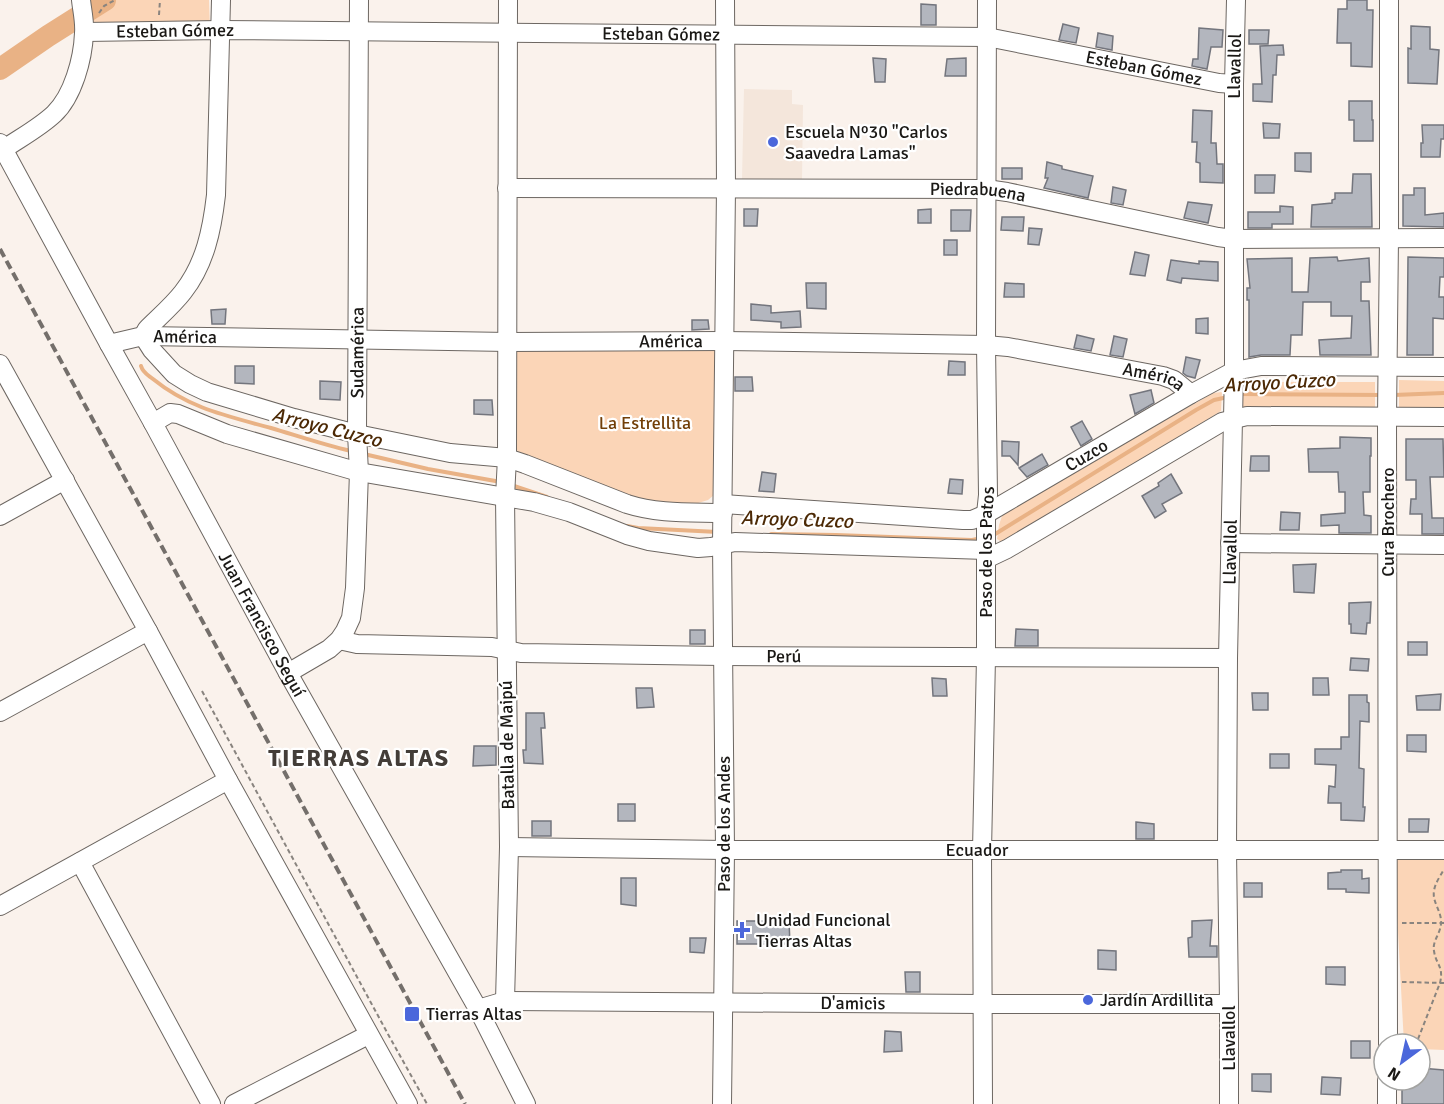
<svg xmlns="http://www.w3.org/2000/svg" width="1444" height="1104" viewBox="0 0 1444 1104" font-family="Signika,sans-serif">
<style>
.built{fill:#f4e6db}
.green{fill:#fbd5b7}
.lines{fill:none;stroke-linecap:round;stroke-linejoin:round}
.stream{stroke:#e9b285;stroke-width:4}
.river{stroke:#e9b285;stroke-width:22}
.building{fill:#b3b6be;stroke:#73757d;stroke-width:1.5}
.minor-casing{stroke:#6d6762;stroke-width:20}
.path{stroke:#89847f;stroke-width:2;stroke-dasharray:4.5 3;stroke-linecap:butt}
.minor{stroke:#fff;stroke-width:18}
.rail{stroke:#746f6b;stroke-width:4;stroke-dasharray:9 4.5;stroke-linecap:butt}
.poi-dot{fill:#4b67db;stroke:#fff;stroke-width:2}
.labels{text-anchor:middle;stroke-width:4.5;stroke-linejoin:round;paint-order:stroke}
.street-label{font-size:18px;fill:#1a1815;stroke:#fff}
.poi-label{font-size:18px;fill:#1a1815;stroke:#fff;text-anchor:start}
.park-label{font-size:18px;fill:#723f08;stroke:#fff}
.water-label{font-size:20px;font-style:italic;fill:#4c2905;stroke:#fff}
.district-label{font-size:24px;font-weight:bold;letter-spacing:1.5px;fill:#433d38;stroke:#fff}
</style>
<rect width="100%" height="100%" fill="#faf2ec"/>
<polygon class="built" points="744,89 792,90 792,104 803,105 802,180 742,179"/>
<g class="green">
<polygon points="115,0 209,0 210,30 89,25 104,6"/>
<polygon points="516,347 719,351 717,481 714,495 708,500 695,504 657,502 632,497 520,455 514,445"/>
<polygon points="1399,380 1444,381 1444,412 1399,412"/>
<polygon points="1239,382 1375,382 1375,412 1241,411"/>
<polygon points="1222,392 1221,411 1005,544 997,539 999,525 1003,513 1213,393"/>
<polygon points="1394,857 1444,858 1444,1050 1420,1049 1420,1044 1404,1044"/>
</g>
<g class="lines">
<g class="stream">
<path d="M141 366C143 373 148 375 153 379 190 409 228 416 271 428 298 436 324 445 351 451"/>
<polyline points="1238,394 1383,395"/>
<polyline points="1394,395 1444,393"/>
<polyline points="364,454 428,469 501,482"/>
<polyline points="511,485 547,497"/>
<polyline points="627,526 638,528 718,532"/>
<polyline points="771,534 836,535 972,540 982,538"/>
<polyline points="992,536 1196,410 1214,400 1228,397"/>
</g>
<polyline class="river" points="0,69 48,36 105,0"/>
</g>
<g class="building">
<polygon points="1347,0 1367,0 1367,10 1373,10 1372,67 1351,66 1351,43 1337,43 1338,9 1347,9"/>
<polygon points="921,4 936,5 936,25 921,25"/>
<polygon points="1063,24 1079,28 1076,43 1059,40"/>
<polygon points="1411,26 1430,27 1430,49 1439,50 1437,84 1408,83 1408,48 1411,49"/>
<polygon points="1199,28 1223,30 1222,47 1211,47 1207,69 1192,66 1193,59 1198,59"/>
<polygon points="1249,30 1269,30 1268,44 1249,44"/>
<polygon points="1098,33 1113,36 1112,50 1096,47"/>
<polygon points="1283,45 1284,55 1277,55 1276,75 1273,75 1272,102 1253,101 1253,84 1262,84 1260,46"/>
<polygon points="873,58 886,59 885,82 875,82"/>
<polygon points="966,58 966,76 945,76 947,59"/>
<polygon points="1349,101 1372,101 1372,120 1373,120 1373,141 1354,141 1354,120 1349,120"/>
<polygon points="1193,110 1212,111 1211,143 1216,143 1217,164 1223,164 1223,183 1200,182 1200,163 1196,162 1197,142 1192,142"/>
<polygon points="1263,123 1280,124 1279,138 1264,138"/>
<polygon points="1422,125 1444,125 1444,139 1441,139 1440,157 1421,157 1421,143 1423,143"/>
<polygon points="1295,153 1311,153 1311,172 1295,171"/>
<polygon points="1047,162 1062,166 1062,169 1093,176 1088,198 1044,188 1048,178 1045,178"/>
<rect x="1002" y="168" width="20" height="11"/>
<polygon points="1353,174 1371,174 1372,227 1311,227 1312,205 1332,203 1332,200 1335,199 1335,193 1352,193"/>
<polygon points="1255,175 1275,175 1274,193 1255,193"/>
<polygon points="1113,187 1126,190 1123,205 1111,203"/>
<polygon points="1414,188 1425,188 1425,215 1444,213 1444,227 1403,226 1403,195 1414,195"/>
<polygon points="1188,202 1212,205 1208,223 1184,218"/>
<polygon points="1280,206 1293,207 1293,224 1272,224 1272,228 1248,228 1248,212 1280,212"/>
<polygon points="744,209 758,209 757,226 744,226"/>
<polygon points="931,209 931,223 918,223 918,210"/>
<polygon points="951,210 971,210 970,231 951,231"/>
<polygon points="1002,217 1024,217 1023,231 1001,230"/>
<polygon points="1029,228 1042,229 1039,245 1028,244"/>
<rect x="944" y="240" width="13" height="15"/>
<polygon points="1135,252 1149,255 1145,276 1130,274"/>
<polygon points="1337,257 1338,261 1369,258 1370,282 1361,282 1361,301 1369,301 1371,355 1320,355 1319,340 1351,338 1352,316 1331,316 1331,302 1303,302 1302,335 1291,335 1290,355 1261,355 1249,357 1249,300 1247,300 1247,288 1250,288 1247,259 1292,258 1292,292 1308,292 1310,258"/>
<polygon points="1408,257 1444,258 1444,277 1440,277 1439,297 1444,297 1444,319 1433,318 1433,355 1407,355"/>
<polygon points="1171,260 1199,264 1199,261 1218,262 1218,281 1182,278 1181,283 1167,280"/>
<polygon points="806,283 826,283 826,309 807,308"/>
<polygon points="1005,283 1024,284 1024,297 1004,297"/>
<polygon points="751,304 771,306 771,313 800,311 801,327 781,328 781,322 751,320"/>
<polygon points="226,309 225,324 212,324 211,310"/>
<polygon points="1208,318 1208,334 1196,333 1196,319"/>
<polygon points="692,320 708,320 709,329 692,330"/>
<polygon points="1077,335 1094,339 1091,351 1074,348"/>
<polygon points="1114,336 1127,339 1123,357 1110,355"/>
<polygon points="1186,357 1200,360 1195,378 1187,376 1183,373"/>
<polygon points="949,361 965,362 965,375 948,375"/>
<polygon points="235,366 254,366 254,384 235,383"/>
<polygon points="735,377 752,377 753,391 735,391"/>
<polygon points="320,381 341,382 340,400 320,399"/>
<polygon points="1151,390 1154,403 1135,414 1130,395"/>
<polygon points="474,400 492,400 493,415 474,414"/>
<polygon points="1082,421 1092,439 1081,446 1071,427"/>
<polygon points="1340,437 1371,438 1371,456 1370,456 1370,492 1363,492 1364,515 1371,516 1371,533 1339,533 1339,525 1321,526 1321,515 1345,513 1345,492 1339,492 1338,472 1309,472 1308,449 1340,448"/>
<polygon points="1406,439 1443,439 1444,477 1430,477 1432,518 1444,518 1444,534 1422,534 1422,514 1410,514 1411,499 1416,499 1416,480 1406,480"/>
<polygon points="1002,441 1019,442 1018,465 1010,456 1002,456"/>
<polygon points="1042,454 1048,465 1027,477 1019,468"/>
<polygon points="1251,456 1269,456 1269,471 1250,471"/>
<polygon points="762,472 776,474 774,492 759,491"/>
<polygon points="1171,474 1182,493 1162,504 1166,511 1155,518 1142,496 1159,486 1158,483"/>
<polygon points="950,479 963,480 962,494 948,493"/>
<polygon points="1281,512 1300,513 1299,530 1280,530"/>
<polygon points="1316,564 1314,593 1294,592 1293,565"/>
<polygon points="1371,602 1370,623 1367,623 1366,634 1351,633 1351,624 1349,624 1349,603"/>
<polygon points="1016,629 1038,630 1038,646 1015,646"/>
<rect x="690" y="630" width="15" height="14"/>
<rect x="1408" y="642" width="19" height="13"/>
<polygon points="1351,658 1369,659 1368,671 1350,670"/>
<polygon points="932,678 946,679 947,696 933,696"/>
<polygon points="1313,678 1328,678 1329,695 1313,695"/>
<polygon points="636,688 652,688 654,707 637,708"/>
<polygon points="1252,693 1268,693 1268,710 1253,710"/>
<polygon points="1441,694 1440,710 1417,710 1416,696"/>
<polygon points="1349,695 1367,695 1367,702 1369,703 1369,722 1360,721 1359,768 1364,769 1363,807 1365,807 1364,821 1341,820 1341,803 1328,803 1329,786 1335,787 1336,765 1315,764 1315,749 1341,749 1341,737 1349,737"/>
<polygon points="526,713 544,713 545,728 541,728 543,764 524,763 523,750 526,750"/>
<polygon points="1407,735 1426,735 1426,752 1407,751"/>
<polygon points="474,746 496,746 496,765 473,766"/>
<rect x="1270" y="754" width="19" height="14"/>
<rect x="618" y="804" width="17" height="17"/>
<polygon points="1409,819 1429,819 1428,832 1409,832"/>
<rect x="532" y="821" width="19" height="15"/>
<polygon points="1136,822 1154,824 1154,839 1136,839"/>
<polygon points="1341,870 1362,870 1362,879 1369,878 1369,893 1346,892 1346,889 1328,889 1328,873 1341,872"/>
<polygon points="621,878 636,878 636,906 621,904"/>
<rect x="1244" y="883" width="18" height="14"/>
<polygon points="1212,920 1210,946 1217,946 1217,957 1189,957 1188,938 1192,937 1192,921"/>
<polygon points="737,921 789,921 790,944 737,944"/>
<polygon points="690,938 706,938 704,953 690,952"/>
<polygon points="1098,950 1116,951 1116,970 1098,969"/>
<polygon points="1326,967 1345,967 1345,985 1326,984"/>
<polygon points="905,972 920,972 920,992 906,992"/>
<polygon points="885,1031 901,1032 902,1051 884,1052"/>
<rect x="1351" y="1041" width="19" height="17"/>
<polygon points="1420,1068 1444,1070 1444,1104 1402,1104 1402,1080 1420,1080"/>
<polygon points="1252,1074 1271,1074 1271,1092 1252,1091"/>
<polygon points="1322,1077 1341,1078 1340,1095 1321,1094"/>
</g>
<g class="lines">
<defs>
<g id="minor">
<path id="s1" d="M85 32 220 30 987 37 1219 83 1234 84"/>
<path id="s2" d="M0 143 109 344 153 423 288 673 478 1009 526 1104"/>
<path d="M4 149C20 138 39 128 54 114 73 96 83 59 84 33 85 22 82 10 81 0"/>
<path id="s3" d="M507 188 986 189 1007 192 1218 237 1233 239 1444 238"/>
<path id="s4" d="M143 336 508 342 724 341 986 345 1008 347 1163 376 1174 380 1191 394"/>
<path d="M143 336 152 350 174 374 190 384 207 392 294 418 357 434 450 453 507 458 525 464 627 504C658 514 691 512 723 513"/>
<path d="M109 344 143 336 147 329C159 317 173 305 183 292 205 264 212 230 216 195L221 0"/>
<polyline points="0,364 148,631 228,780 408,1104"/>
<polyline points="153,423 170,413 178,414 227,434 359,472 534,502 569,512 627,535 649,541 698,548 711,547 735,542 986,550"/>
<path id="s5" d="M723 504 963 520H972L986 514 1191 394 1234 371 1261 366 1444 367"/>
<polyline points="0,516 65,480"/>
<polyline points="1230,543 1444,545"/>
<polyline points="986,559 1007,549 1222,422 1247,416 1444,417"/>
<path id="s6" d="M339 640 357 644 492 647 521 653 722 656 1228 658"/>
<path id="s7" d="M288 673 329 649 339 640 345 631 351 618 355 588 359 472 357 434 359 0"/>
<polyline points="0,712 148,631"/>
<path id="s8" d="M509 847 725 850H1444"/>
<polyline points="80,862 211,1104"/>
<polyline points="0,906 228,780"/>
<polyline points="505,1001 509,847 505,497 507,458 508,0"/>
<path id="s9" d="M478 1009 505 1001 982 1004H1229"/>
<polyline points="1388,1044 1387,417 1389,238 1389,0"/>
<polyline points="234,1104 368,1035"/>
<polyline points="722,1104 725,850 722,544 726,188 725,0"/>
<path id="s10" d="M983 1104 982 851 986 657V514L988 495 986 345 987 0"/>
<path id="s11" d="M1229 1104V1004L1227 850 1228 658 1234 371V84L1236 0"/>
<polyline points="1387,1104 1387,1080"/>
</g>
</defs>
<use href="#minor" class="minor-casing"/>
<g class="path">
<polyline points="99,13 104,6 115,0"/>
<polyline points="159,15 160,0"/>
<polyline points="202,691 389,1036 427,1104"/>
<polyline points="1402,923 1444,923"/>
<polyline points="1402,982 1444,983"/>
<path d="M1403 1039H1418L1440 983C1444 966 1436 965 1434 951 1432 941 1441 933 1441 923 1442 912 1432 902 1434 891 1435 883 1441 875 1444 869"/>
</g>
<use href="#minor" class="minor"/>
<polyline class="rail" points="0,249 465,1104"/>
</g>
<g class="poi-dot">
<circle cx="773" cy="142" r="6"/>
<path d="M739 921h6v6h6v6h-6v6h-6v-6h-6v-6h6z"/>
<circle cx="1088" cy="1000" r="6"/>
<rect x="404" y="1006" width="16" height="16" rx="3"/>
</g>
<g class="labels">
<g class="street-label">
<text dy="6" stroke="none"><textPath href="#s1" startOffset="90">Esteban Gómez</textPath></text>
<text dy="6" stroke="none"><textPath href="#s1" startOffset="576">Esteban Gómez</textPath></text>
<text dy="6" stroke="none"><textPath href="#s11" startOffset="1038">Llavallol</textPath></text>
<text dy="6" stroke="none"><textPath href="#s1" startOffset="1062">Esteban Gómez</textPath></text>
<text dy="6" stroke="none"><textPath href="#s3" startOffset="471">Piedrabuena</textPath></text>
<text dy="6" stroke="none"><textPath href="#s4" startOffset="42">América</textPath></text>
<text dy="6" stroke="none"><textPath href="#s4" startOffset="528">América</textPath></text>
<text dy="6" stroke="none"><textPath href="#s7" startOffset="352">Sudamérica</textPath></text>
<text dy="6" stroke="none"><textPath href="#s4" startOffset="1014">América</textPath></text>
<text dy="6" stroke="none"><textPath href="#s5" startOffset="381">Cuzco</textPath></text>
<text transform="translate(1388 522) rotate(-90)" y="6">Cura Brochero</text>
<text dy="6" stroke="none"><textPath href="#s10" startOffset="552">Paso de los Patos</textPath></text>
<text dy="6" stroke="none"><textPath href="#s11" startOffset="552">Llavallol</textPath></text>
<text dy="6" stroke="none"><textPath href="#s2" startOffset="548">Juan Francisco Seguí</textPath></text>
<text dy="6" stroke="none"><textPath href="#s6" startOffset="446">Perú</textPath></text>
<text transform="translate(507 745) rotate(-91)" y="6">Batalla de Maipú</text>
<text transform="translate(724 824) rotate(-90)" y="6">Paso de los Andes</text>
<text dy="6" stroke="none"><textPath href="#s8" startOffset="468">Ecuador</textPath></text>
<text dy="6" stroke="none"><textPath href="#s9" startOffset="376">D'amicis</textPath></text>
<text transform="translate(1229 1038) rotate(-90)" y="6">Llavallol</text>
</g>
<g class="poi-label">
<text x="785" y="138">Escuela Nº30 "Carlos<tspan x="785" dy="21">Saavedra Lamas"</tspan></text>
<text x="756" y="926">Unidad Funcional<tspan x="756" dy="21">Tierras Altas</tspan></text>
<text x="1100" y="1006">Jardín Ardillita</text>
<text x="426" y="1020">Tierras Altas</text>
</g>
<g class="park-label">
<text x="645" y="429">La Estrellita</text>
</g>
<g class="water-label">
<text transform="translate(1279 382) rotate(-3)" y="7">Arroyo Cuzco</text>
<text transform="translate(327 427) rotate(14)" y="7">Arroyo Cuzco</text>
<text transform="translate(797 519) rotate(2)" y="7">Arroyo Cuzco</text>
</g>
<g class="district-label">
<text x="359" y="766">TIERRAS ALTAS</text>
</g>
</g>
<g transform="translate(1402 1062) rotate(213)"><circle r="28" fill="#ffffff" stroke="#a3a3a1" stroke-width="1.5"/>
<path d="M0-4.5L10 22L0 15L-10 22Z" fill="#4b67db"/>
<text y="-9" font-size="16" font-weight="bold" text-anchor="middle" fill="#1a1815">N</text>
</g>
</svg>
